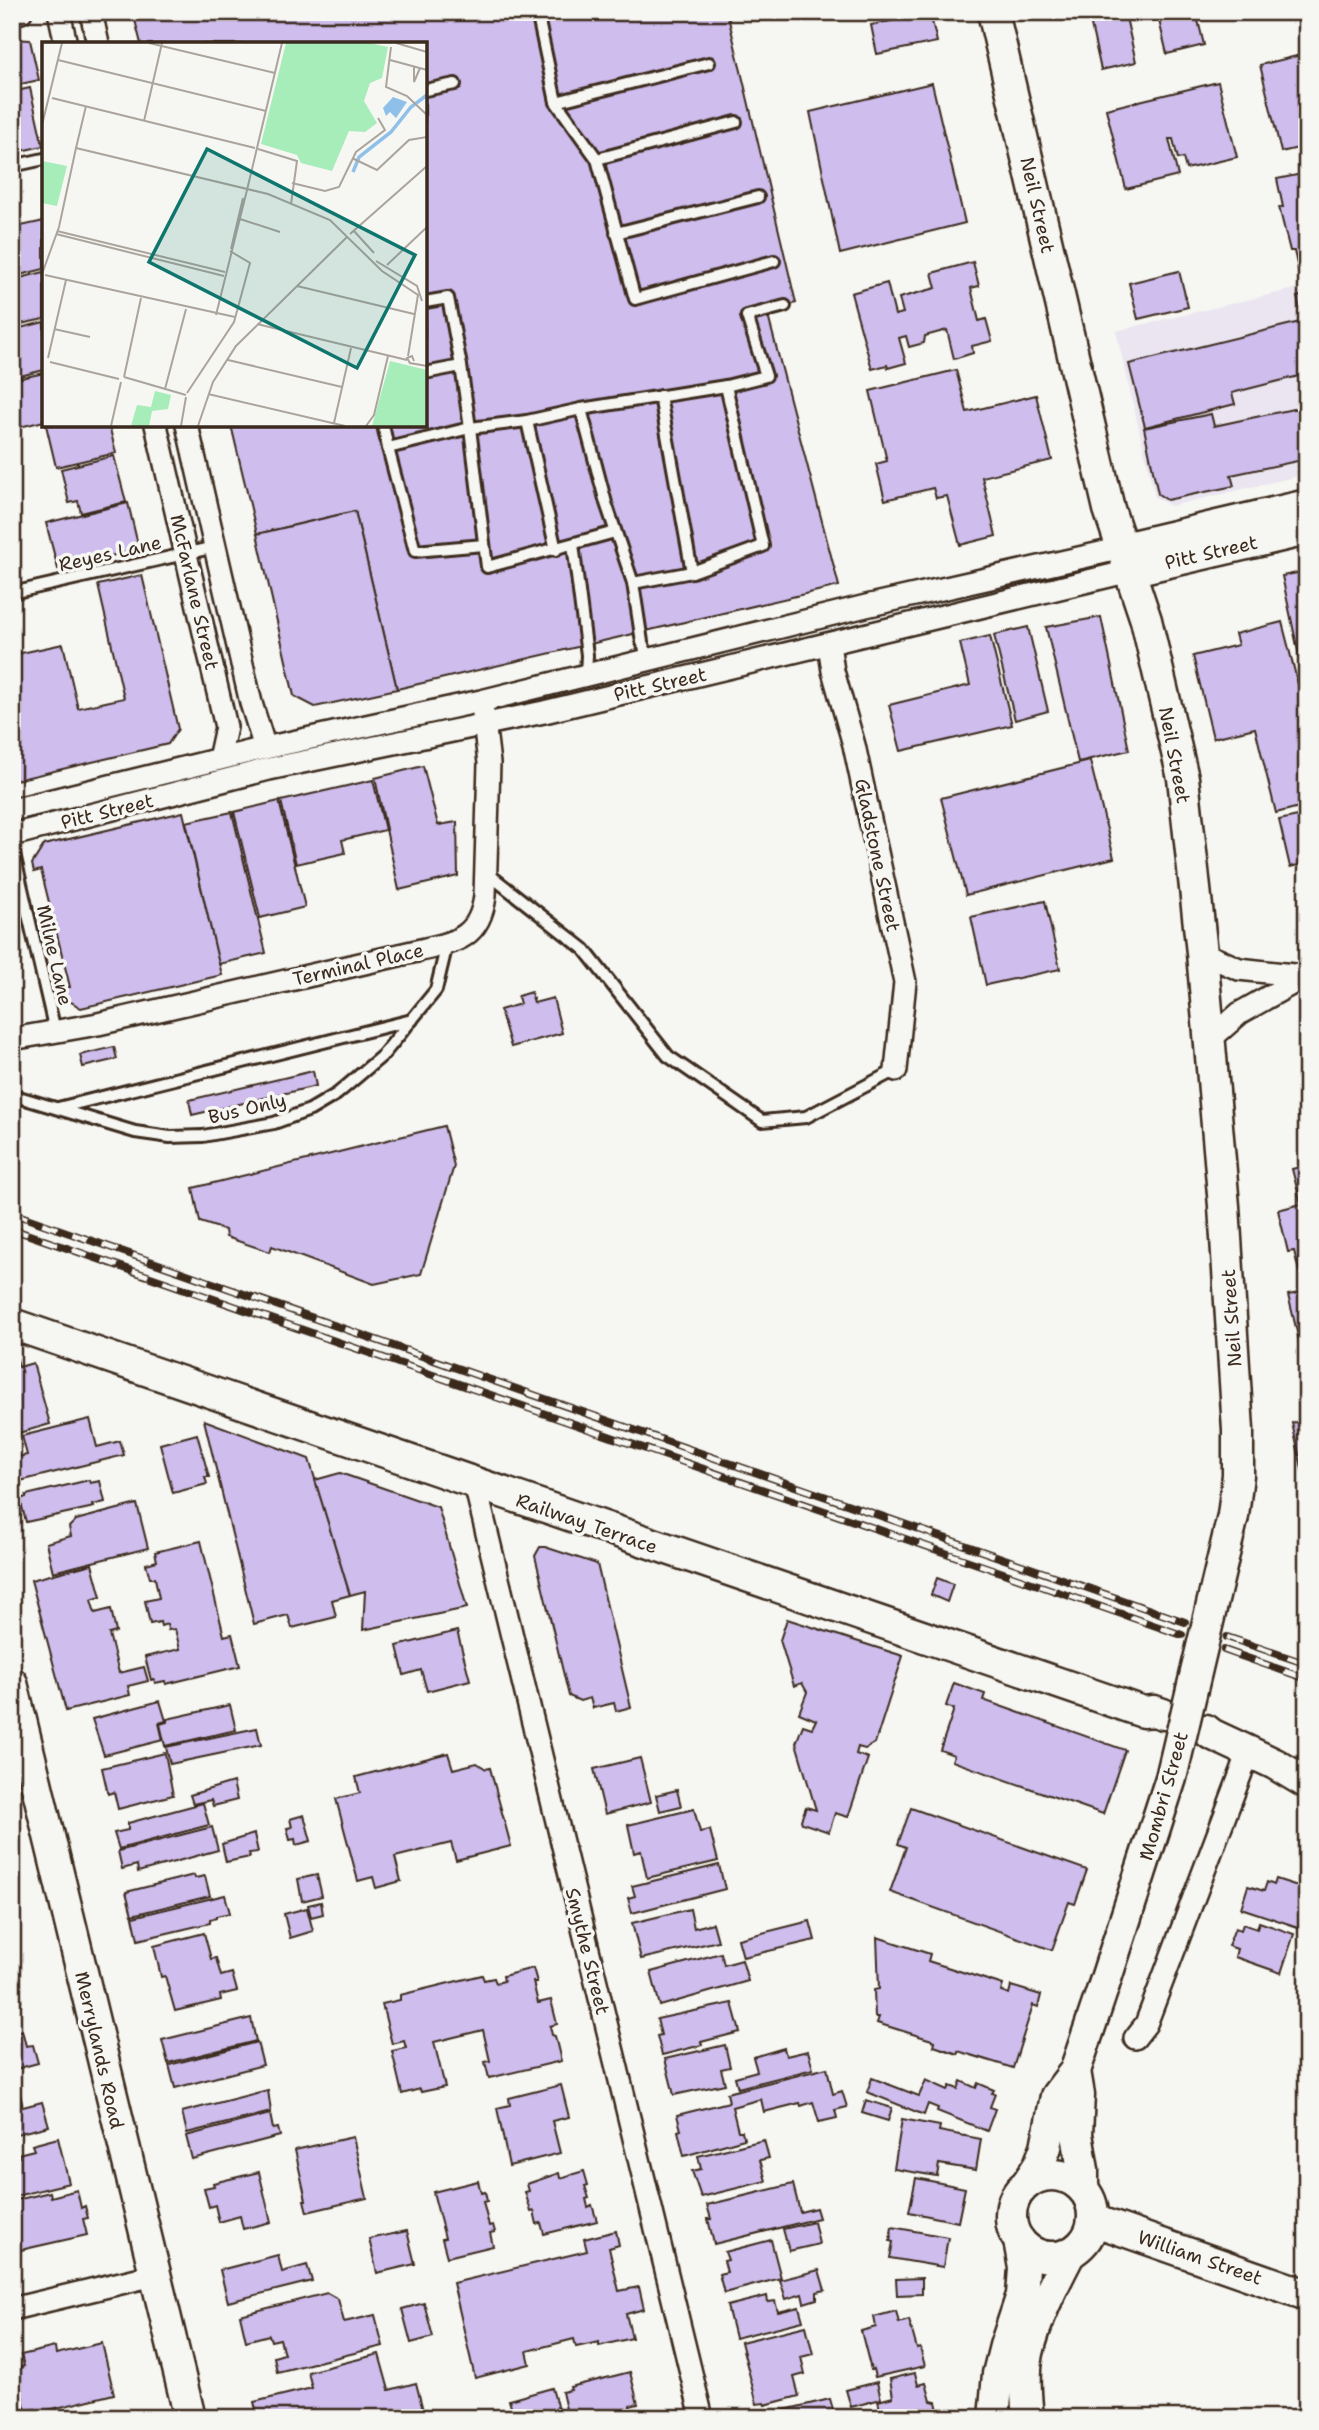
<svg xmlns="http://www.w3.org/2000/svg" width="1319" height="2430" viewBox="0 0 1319 2430" font-family="'Shantell Sans',sans-serif">
<style>
.built{fill:#eae5f0}
.building{fill:#cebded;stroke:#3b2a1e;stroke-width:2}
.lines{fill:none;stroke-linecap:round;stroke-linejoin:round}
.lane-casing{stroke:#3b2a1e;stroke-width:16}
.street-casing{stroke:#3b2a1e;stroke-width:26}
.secondary-casing{stroke:#3b2a1e;stroke-width:35}
.lane{stroke:#f6f6f2;stroke-width:10}
.street{stroke:#f6f6f2;stroke-width:21}
.secondary{stroke:#f6f6f2;stroke-width:30}
.rail-casing{stroke:#3b2a1e;stroke-width:8}
.rail{stroke:#f6f6f2;stroke-width:5;stroke-dasharray:16;stroke-linecap:butt}
.secondary-bridge-casing{stroke:#3b2a1e;stroke-width:35;stroke-linecap:butt}
.secondary-bridge{stroke:#f6f6f2;stroke-width:30}
.labels{text-anchor:middle;stroke-width:7;stroke-linejoin:round;paint-order:stroke}
.street-label{font-size:19px;fill:#3b2a1e;stroke:#f6f6f2}
.inset-river{fill:none;stroke:#8fc0ea;stroke-width:3.5}
.inset-road{fill:none;stroke:#aba49d;stroke-width:2}
.view{fill:#0f766e;fill-opacity:0.15;stroke:#0f766e;stroke-width:3.5}
.inset-edge{fill:none;stroke:#3b2a1e;stroke-width:3.5}
</style>
<rect width="100%" height="100%" fill="#f6f6f2"/>
<filter id="ink" filterUnits="userSpaceOnUse"><feTurbulence type="fractalNoise" baseFrequency=".0143" numOctaves="2"/><feDisplacementMap in="SourceGraphic" scale="14" xChannelSelector="R" yChannelSelector="G"/><feConvolveMatrix kernelMatrix="1 2 1 2 8 2 1 2 1" color-interpolation-filters="sRGB"/></filter>
<g filter="url(#ink)">
<polygon class="built" points="1307,286 1307,474 1171,506 1155,497 1116,331"/>
<g class="building">
<polygon points="133,12 727,12 796,303 767,312 839,586 397,689 355,511 257,534 231,425 425,425 425,44 141,44"/>
<polygon points="1082,12 1129,12 1125,13 1136,62 1101,70 1090,21 1085,22"/>
<polygon points="1157,12 1196,12 1204,45 1167,54"/>
<polygon points="930,13 937,42 877,54 871,25"/>
<polygon points="12,39 30,40 39,80 12,86"/>
<polygon points="1301,55 1303,61 1307,60 1307,146 1281,152 1260,65"/>
<polygon points="1218,82 1237,157 1186,169 1183,158 1178,159 1173,139 1169,139 1178,176 1126,189 1106,109"/>
<polygon points="932,83 965,223 840,254 810,112"/>
<polygon points="30,88 43,146 12,153 12,92"/>
<polygon points="1307,173 1307,277 1300,278 1294,251 1290,251 1279,207 1283,207 1277,179"/>
<polygon points="44,221 44,269 12,277 12,228"/>
<polygon points="973,262 979,286 971,288 979,321 986,319 992,341 972,346 973,353 954,359 947,330 925,336 924,343 909,347 906,336 899,338 906,363 888,368 887,365 872,369 851,293 887,283 895,315 903,313 899,298 936,288 932,273"/>
<polygon points="1179,271 1188,307 1138,319 1129,283"/>
<polygon points="44,272 44,319 12,326 12,280"/>
<polygon points="1307,294 1307,338 1297,297"/>
<polygon points="44,322 44,370 12,378 12,330"/>
<polygon points="1300,322 1307,350 1307,374 1232,393 1235,404 1145,427 1129,364"/>
<polygon points="956,370 967,412 1036,395 1052,460 982,477 996,536 960,545 947,496 936,498 933,488 885,500 876,464 887,461 870,391"/>
<polygon points="44,373 44,421 12,429 12,380"/>
<polygon points="1307,406 1307,459 1231,475 1234,486 1167,500 1158,494 1144,428 1211,414 1214,426"/>
<polygon points="46,425 109,425 116,453 56,467"/>
<polygon points="114,456 126,502 81,513 78,501 69,503 61,469"/>
<polygon points="128,503 139,549 58,569 46,523"/>
<polygon points="355,511 397,689 315,707 294,696 257,534"/>
<polygon points="1307,571 1307,693 1282,576"/>
<polygon points="142,575 178,729 168,744 12,781 12,655 63,644 78,708 124,698 98,585"/>
<polygon points="1101,617 1129,750 1078,762 1046,627"/>
<polygon points="1282,622 1307,719 1307,805 1276,813 1255,728 1213,738 1193,656 1238,645 1235,634"/>
<polygon points="1028,627 1048,711 1015,720 994,635"/>
<polygon points="990,636 1012,725 901,751 889,705 970,685 960,643"/>
<polygon points="1090,761 1114,858 966,895 941,798"/>
<polygon points="423,766 438,825 457,822 458,876 399,890 375,778"/>
<polygon points="373,780 385,830 342,840 345,853 296,864 281,801"/>
<polygon points="279,801 305,907 260,918 234,812"/>
<polygon points="183,812 222,975 81,1008 63,997 61,989 70,987 41,870 34,872 32,864 44,845"/>
<polygon points="232,812 266,953 219,964 186,822"/>
<polygon points="1307,814 1307,863 1290,867 1279,820"/>
<polygon points="1045,901 1060,969 986,985 971,917"/>
<polygon points="531,992 534,1003 553,998 562,1033 511,1047 500,1010 520,1004 518,996"/>
<polygon points="114,1047 117,1059 83,1067 80,1055"/>
<polygon points="313,1071 316,1086 192,1115 189,1100"/>
<polygon points="444,1126 454,1166 421,1274 374,1284 272,1246 270,1252 226,1237 225,1230 200,1222 193,1188"/>
<polygon points="1307,1165 1307,1373 1288,1295 1304,1292 1294,1251 1288,1252 1278,1210 1301,1204 1292,1169"/>
<polygon points="15,1352 19,1367 33,1363 50,1424 12,1435 12,1353"/>
<polygon points="90,1419 97,1447 120,1441 124,1455 20,1481 14,1458 27,1455 22,1436"/>
<polygon points="204,1420 309,1459 350,1595 332,1600 336,1617 292,1628 288,1615 254,1624"/>
<polygon points="1307,1420 1307,1491 1292,1423"/>
<polygon points="197,1434 209,1477 205,1477 207,1484 173,1493 160,1444"/>
<polygon points="340,1473 438,1507 467,1608 363,1630 365,1591 350,1595 315,1480"/>
<polygon points="89,1480 90,1483 100,1481 105,1502 93,1505 94,1507 26,1522 20,1499 26,1497 26,1495"/>
<polygon points="137,1504 148,1548 53,1572 46,1543 71,1536 69,1527 76,1520"/>
<polygon points="201,1541 224,1636 232,1634 240,1666 166,1684 165,1681 155,1683 154,1679 151,1680 145,1657 180,1649 175,1629 168,1630 167,1624 161,1626 160,1622 150,1624 145,1601 159,1598 155,1578 150,1578 146,1564 157,1561 155,1552"/>
<polygon points="540,1547 545,1547 597,1564 631,1707 616,1711 614,1703 593,1708 590,1698 580,1701 569,1696 535,1556"/>
<polygon points="92,1564 101,1597 91,1600 95,1613 111,1609 116,1632 109,1634 119,1673 144,1667 148,1681 128,1686 130,1695 66,1711 31,1580"/>
<polygon points="937,1578 953,1584 947,1602 931,1595"/>
<polygon points="787,1619 903,1656 875,1743 865,1749 858,1747 856,1754 868,1758 848,1817 835,1813 829,1832 802,1823 801,1820 806,1807 816,1810 796,1743 803,1725 812,1728 816,1720 799,1713 807,1692 802,1683 794,1686 780,1640"/>
<polygon points="457,1631 470,1680 427,1691 421,1670 404,1675 397,1646"/>
<polygon points="954,1683 985,1694 983,1700 1125,1750 1103,1814 952,1761 954,1755 940,1750 954,1709 946,1706"/>
<polygon points="160,1701 166,1721 159,1723 163,1740 104,1755 92,1719"/>
<polygon points="230,1705 236,1730 165,1746 160,1724 167,1722 167,1719"/>
<polygon points="257,1728 261,1745 170,1764 166,1747"/>
<polygon points="165,1753 173,1795 118,1809 114,1792 108,1794 102,1768"/>
<polygon points="448,1753 453,1769 477,1763 486,1769 490,1768 511,1846 456,1860 451,1843 395,1857 401,1881 376,1888 373,1877 358,1881 336,1799 360,1793 356,1777"/>
<polygon points="640,1758 651,1802 605,1814 594,1769"/>
<polygon points="233,1782 237,1800 213,1806 211,1800 193,1804 190,1795"/>
<polygon points="677,1790 681,1806 660,1811 656,1795"/>
<polygon points="203,1803 209,1825 119,1849 114,1833 128,1830 128,1823"/>
<polygon points="911,1808 1087,1870 1075,1904 1069,1902 1052,1950 890,1892 906,1847 898,1844"/>
<polygon points="694,1809 700,1832 710,1830 718,1861 647,1878 641,1851 634,1853 628,1825"/>
<polygon points="304,1815 311,1841 296,1845 295,1839 290,1840 287,1828 292,1827 290,1819"/>
<polygon points="212,1827 218,1850 138,1872 137,1865 122,1869 118,1851"/>
<polygon points="254,1834 258,1852 249,1853 250,1857 226,1862 222,1844"/>
<polygon points="719,1865 725,1889 632,1913 628,1898 635,1896 632,1886"/>
<polygon points="194,1875 195,1878 205,1876 210,1896 132,1915 126,1892"/>
<polygon points="317,1875 322,1896 302,1901 298,1879"/>
<polygon points="1276,1879 1307,1889 1307,1930 1241,1908 1248,1886 1264,1891 1267,1882 1274,1885"/>
<polygon points="225,1895 230,1913 216,1916 216,1918 210,1920 210,1923 138,1940 133,1917"/>
<polygon points="321,1902 323,1914 311,1917 308,1905"/>
<polygon points="307,1908 313,1931 290,1938 284,1914"/>
<polygon points="690,1909 694,1928 713,1923 718,1941 641,1959 632,1923"/>
<polygon points="810,1921 815,1940 743,1957 738,1939"/>
<polygon points="1259,1922 1294,1934 1281,1973 1235,1957 1237,1949 1228,1946 1235,1928 1241,1930 1243,1924 1257,1929"/>
<polygon points="204,1933 211,1959 216,1958 221,1976 232,1973 237,1991 220,1995 221,2000 175,2011 165,1976 161,1977 154,1946"/>
<polygon points="877,1937 930,1954 928,1961 1003,1985 1001,1991 1009,1994 1011,1986 1041,1995 1038,2007 1033,2005 1013,2068 958,2051 958,2054 934,2046 935,2041 877,2023 879,2017 875,2017 874,1990 879,1989"/>
<polygon points="721,1953 724,1965 742,1960 748,1981 660,2006 651,1972"/>
<polygon points="533,1968 537,1982 533,1982 538,2003 551,2000 557,2024 550,2026 552,2035 555,2036 561,2061 489,2078 485,2062 490,2061 483,2030 434,2042 445,2087 421,2092 420,2089 402,2094 392,2051 406,2048 404,2041 392,2044 382,2004 400,2000 400,1995 482,1975 484,1980 494,1978 496,1983 504,1981 503,1976"/>
<polygon points="12,1969 21,2001 12,2003"/>
<polygon points="732,2003 740,2032 701,2042 702,2045 662,2055 657,2036 661,2035 657,2019"/>
<polygon points="251,2018 256,2041 168,2063 162,2040"/>
<polygon points="22,2030 26,2046 33,2045 38,2063 12,2070 12,2033"/>
<polygon points="257,2042 263,2065 175,2088 169,2065"/>
<polygon points="725,2045 730,2067 721,2069 725,2084 674,2095 665,2059"/>
<polygon points="784,2048 786,2056 808,2051 813,2069 738,2088 735,2077 757,2071 753,2057"/>
<polygon points="827,2068 833,2094 842,2091 847,2107 835,2110 837,2118 819,2122 813,2102 801,2106 800,2103 764,2112 761,2099 732,2107 738,2131 742,2131 744,2139 684,2156 678,2131 681,2130 677,2115 729,2102 727,2093"/>
<polygon points="872,2078 919,2096 926,2080 948,2090 950,2086 958,2089 961,2081 976,2088 978,2083 994,2090 992,2093 995,2094 990,2107 995,2109 987,2131 937,2111 938,2108 928,2104 924,2115 867,2092"/>
<polygon points="561,2085 569,2117 552,2121 560,2153 509,2166 497,2108 510,2105 509,2098"/>
<polygon points="19,2090 23,2107 42,2102 49,2126 12,2135 12,2091"/>
<polygon points="268,2090 271,2112 187,2133 182,2112"/>
<polygon points="866,2100 892,2108 888,2121 862,2113"/>
<polygon points="270,2114 273,2129 278,2128 280,2136 192,2159 186,2136"/>
<polygon points="902,2119 940,2126 939,2131 981,2139 976,2170 939,2164 937,2176 894,2169"/>
<polygon points="353,2137 367,2198 307,2212 304,2200 306,2200 295,2150"/>
<polygon points="58,2138 69,2183 16,2196 12,2188 12,2159 19,2157 18,2154 34,2150 32,2145"/>
<polygon points="764,2140 769,2158 760,2160 766,2181 701,2197 692,2171 701,2169 698,2156"/>
<polygon points="584,2171 588,2185 585,2186 589,2198 586,2199 588,2207 592,2205 597,2221 544,2234 541,2223 537,2224 534,2211 531,2212 525,2192 529,2191 527,2184 559,2173 560,2178"/>
<polygon points="259,2172 271,2222 243,2229 240,2216 219,2222 215,2205 209,2207 204,2188 214,2186 213,2183"/>
<polygon points="916,2178 965,2188 958,2222 909,2212"/>
<polygon points="478,2181 481,2193 485,2192 487,2201 483,2202 489,2226 493,2225 495,2232 490,2233 493,2246 447,2257 442,2239 445,2238 433,2192"/>
<polygon points="793,2184 800,2212 816,2208 819,2218 714,2244 708,2219 711,2219 707,2205"/>
<polygon points="77,2190 81,2208 85,2206 88,2218 83,2219 87,2235 16,2251 12,2244 12,2201 50,2192 51,2197"/>
<polygon points="814,2222 819,2244 789,2251 783,2229"/>
<polygon points="892,2227 948,2237 943,2267 890,2258 893,2242 890,2241"/>
<polygon points="407,2231 415,2264 377,2273 369,2239"/>
<polygon points="616,2231 619,2245 609,2248 619,2291 639,2287 644,2309 626,2314 632,2338 599,2346 599,2342 576,2347 574,2339 527,2351 530,2364 475,2378 453,2283 587,2251 584,2239"/>
<polygon points="771,2240 781,2278 724,2293 719,2274 727,2272 724,2261 728,2260 725,2252"/>
<polygon points="278,2255 282,2272 307,2265 312,2281 228,2302 220,2270"/>
<polygon points="819,2270 825,2290 817,2292 817,2299 804,2303 802,2294 786,2299 780,2280"/>
<polygon points="922,2278 922,2294 897,2295 896,2279"/>
<polygon points="327,2293 338,2299 344,2322 375,2315 383,2346 277,2372 274,2357 284,2354 280,2339 271,2341 269,2335 246,2341 240,2315"/>
<polygon points="767,2296 768,2302 775,2301 778,2312 799,2307 803,2321 735,2338 727,2306"/>
<polygon points="424,2303 433,2337 411,2343 402,2309"/>
<polygon points="896,2311 899,2323 909,2320 917,2349 920,2348 925,2366 875,2377 873,2369 871,2370 861,2331 876,2327 874,2317"/>
<polygon points="806,2326 813,2354 801,2357 805,2374 794,2377 799,2396 765,2405 764,2403 757,2404 741,2342"/>
<polygon points="102,2343 114,2394 36,2413 35,2409 26,2411 15,2369 24,2366 21,2355 55,2347 56,2354"/>
<polygon points="379,2354 389,2390 416,2383 424,2414 408,2418 258,2418 254,2402 312,2388 308,2372"/>
<polygon points="630,2372 638,2404 630,2406 632,2418 568,2418 562,2392 571,2390 570,2387"/>
<polygon points="915,2373 918,2385 926,2383 931,2401 936,2402 940,2418 882,2418 878,2401 893,2397 890,2379"/>
<polygon points="877,2382 881,2399 851,2407 846,2390"/>
<polygon points="552,2388 559,2413 541,2418 514,2418 509,2400"/>
<polygon points="830,2399 834,2413 817,2418 761,2418 760,2416"/>
</g>
<g class="lines">
<defs>
<g id="lane">
<polyline points="537,12 556,102 597,159 635,299 774,261"/>
<polyline points="425,90 455,84"/>
<polyline points="556,102 709,63"/>
<polyline points="597,159 736,122"/>
<polyline points="12,166 44,159"/>
<polyline points="616,233 758,197"/>
<polyline points="425,373 461,366"/>
<polyline points="660,396 692,572"/>
<polyline points="581,409 726,386"/>
<polyline points="527,421 556,550"/>
<polyline points="383,425 388,448 470,428 461,366 448,298 425,302"/>
<polyline points="388,448 415,551 484,545"/>
<polyline points="615,532 487,567 470,428 527,421 581,409 606,503 633,583 692,572 763,546 726,386 766,376 747,316 785,306"/>
<polyline points="573,544 587,655 586,675"/>
<polyline points="633,583 642,642 649,660"/>
<polyline points="12,593 215,547"/>
<polyline points="12,845 55,1031"/>
<polyline points="486,872 584,949 668,1056 762,1121 806,1117 896,1070"/>
<polyline points="12,1095 135,1132 170,1137 203,1136 274,1123 310,1110 337,1094 383,1055 436,990 447,944"/>
<polyline points="58,1108 412,1020"/>
</g>
<g id="street">
<polyline points="59,12 66,44"/>
<polyline points="91,12 98,44"/>
<polyline points="12,14 21,12"/>
<polyline points="156,425 226,727 219,759"/>
<polyline points="187,425 251,703 265,748"/>
<polyline points="829,644 833,671 854,745 905,982 896,1070"/>
<polyline points="12,810 265,748 481,701 866,606 1123,548"/>
<polyline points="12,835 269,769 544,712 1130,571"/>
<polyline points="1202,953 1239,969 1303,976"/>
<path d="M12 1039 98 1024 421 950C457 942 480 937 485 896L489 763 483 713"/>
<polyline points="1208,1041 1240,1013 1307,975"/>
<polyline points="475,1484 702,2418"/>
<polyline points="1135,2038 1146,2024 1249,1752"/>
<polyline points="12,2309 154,2275"/>
</g>
<g id="secondary">
<polyline points="993,12 1109,509 1146,620 1183,778 1202,953 1224,1206 1238,1430 1238,1475 1233,1516"/>
<polyline points="1123,548 1307,505"/>
<polyline points="1130,571 1307,530"/>
<polyline points="12,1324 1143,1712 1154,1711 1163,1714"/>
<polyline points="12,1683 190,2418"/>
<polyline points="1206,1730 1211,1734 1275,1764 1307,1783"/>
<polyline points="1075,2071 1079,2095 1077,2134 1083,2170 1083,2189"/>
<circle cx="1052" cy="2216" r="41"/>
<polyline points="1028,2182 1039,2165 1046,2147 1056,2096 1075,2071 1103,1988"/>
<polyline points="1093,2220 1307,2295"/>
<polyline points="994,2418 998,2374 1005,2346 1022,2295 1024,2268 1019,2240"/>
<path d="M1028 2418C1026 2397 1024 2374 1028 2353 1036 2318 1054 2284 1070 2253"/>
</g>
</defs>
<use href="#lane" class="lane-casing"/>
<use href="#street" class="street-casing"/>
<use href="#secondary" class="secondary-casing"/>
<use href="#lane" class="lane"/>
<use href="#street" class="street"/>
<use href="#secondary" class="secondary"/>
<defs>
<g id="rail">
<polyline points="12,1213 1185,1622"/>
<polyline points="12,1229 1182,1635"/>
<polyline points="1227,1637 1307,1664"/>
<polyline points="1224,1650 1307,1679"/>
</g>
</defs>
<use href="#rail" class="rail-casing"/>
<use href="#rail" class="rail"/>
<defs>
<polyline id="secondary-bridge" points="1103,1988 1171,1778 1233,1516"/>
</defs>
<use href="#secondary-bridge" class="secondary-bridge-casing"/>
<use href="#secondary-bridge" class="secondary-bridge"/>
</g>
</g>
<g class="labels">
<g class="street-label">
<text transform="translate(1038 205) rotate(77)" y="7">Neil Street</text>
<text transform="translate(1211 552) rotate(-13)" y="7">Pitt Street</text>
<text transform="translate(110 553) rotate(-13)" y="7">Reyes Lane</text>
<text transform="translate(195 592) rotate(77)" y="7">McFarlane Street</text>
<text transform="translate(660 684) rotate(-13)" y="7">Pitt Street</text>
<text transform="translate(1175 755) rotate(79)" y="7">Neil Street</text>
<text transform="translate(107 811) rotate(-14)" y="7">Pitt Street</text>
<text transform="translate(878 855) rotate(78)" y="7">Gladstone Street</text>
<text transform="translate(55 955) rotate(77)" y="7">Milne Lane</text>
<text transform="translate(358 964) rotate(-13)" y="7">Terminal Place</text>
<text transform="translate(247 1108) rotate(-13)" y="7">Bus Only</text>
<text transform="translate(1231 1318) rotate(-94)" y="7">Neil Street</text>
<text transform="translate(587 1523) rotate(19)" y="7">Railway Terrace</text>
<text transform="translate(1163 1796) rotate(-74)" y="7">Mombri Street</text>
<text transform="translate(588 1951) rotate(76)" y="7">Smythe Street</text>
<text transform="translate(100 2050) rotate(77)" y="7">Merrylands Road</text>
<text transform="translate(1200 2257) rotate(19)" y="7">William Street</text>
</g>
</g>
<g transform="translate(42 42)">
<rect width="385" height="385" fill="#f6f6f2"/>
<path d="M244 1H328L346 5 340 36 328 41 322 59 335 81 323 90 307 89 290 129 259 121 255 113 219 102ZM0 119 25 124 15 164 0 161ZM348 319 385 328V384H330ZM113 349 129 353 126 367 110 369 107 384H89L95 363 109 365Z" fill="#a7edb9"/>
<path d="M351 55 365 60 354 76 348 70 344 74 341 66Z" fill="#8fc0ea"/>
<path class="inset-river" d="M311 130 317 115 349 90 369 65 385 53"/>
<path class="inset-road" d="M107 1 233 31M354 1 385 10M349 5 344 45 365 54 385 73M16 18 224 69M348 18 385 28M372 25V40L378 26M10 56 213 106M102 79 120 1M0 83 20 1M34 106 44 64M216 107 255 119 249 162M310 116 335 128 367 98 385 95M250 141 283 149 297 145 314 110 343 88 336 76M205 148 240 1M198 177 238 190M15 189 183 230M312 189 332 211M14 192 182 234M308 192 385 124M189 207 201 156M334 219 375 244 380 259M345 223 385 185M0 232 17 185 34 106 226 152 288 178 340 229 376 253 366 314M3 233 193 275M255 244 372 272M174 273 205 148M215 282 365 318M12 287 48 295M6 316 24 238M186 318 300 345M372 319 370 314 365 316 368 321 385 324M8 320 77 337M82 335 99 256M82 335 144 353M123 347 144 267M145 351 192 280 208 221 188 209M166 352 303 384M292 381 309 306M69 384 79 340M139 384 144 355M156 384 171 340 194 304 305 195M324 384 332 373 346 314"/>
<path class="view" d="M165 107 373 213 315 326 107 220Z"/>
<rect width="385" height="385" class="inset-edge"/>
</g>
<rect width="1319" height="2430" fill="none" stroke="#f6f6f2" stroke-width="42"/>
<rect x="21" y="21" width="1277" height="2388" fill="none" stroke="#3b2a1e" stroke-width="2.5" filter="url(#ink)"/>
</svg>
